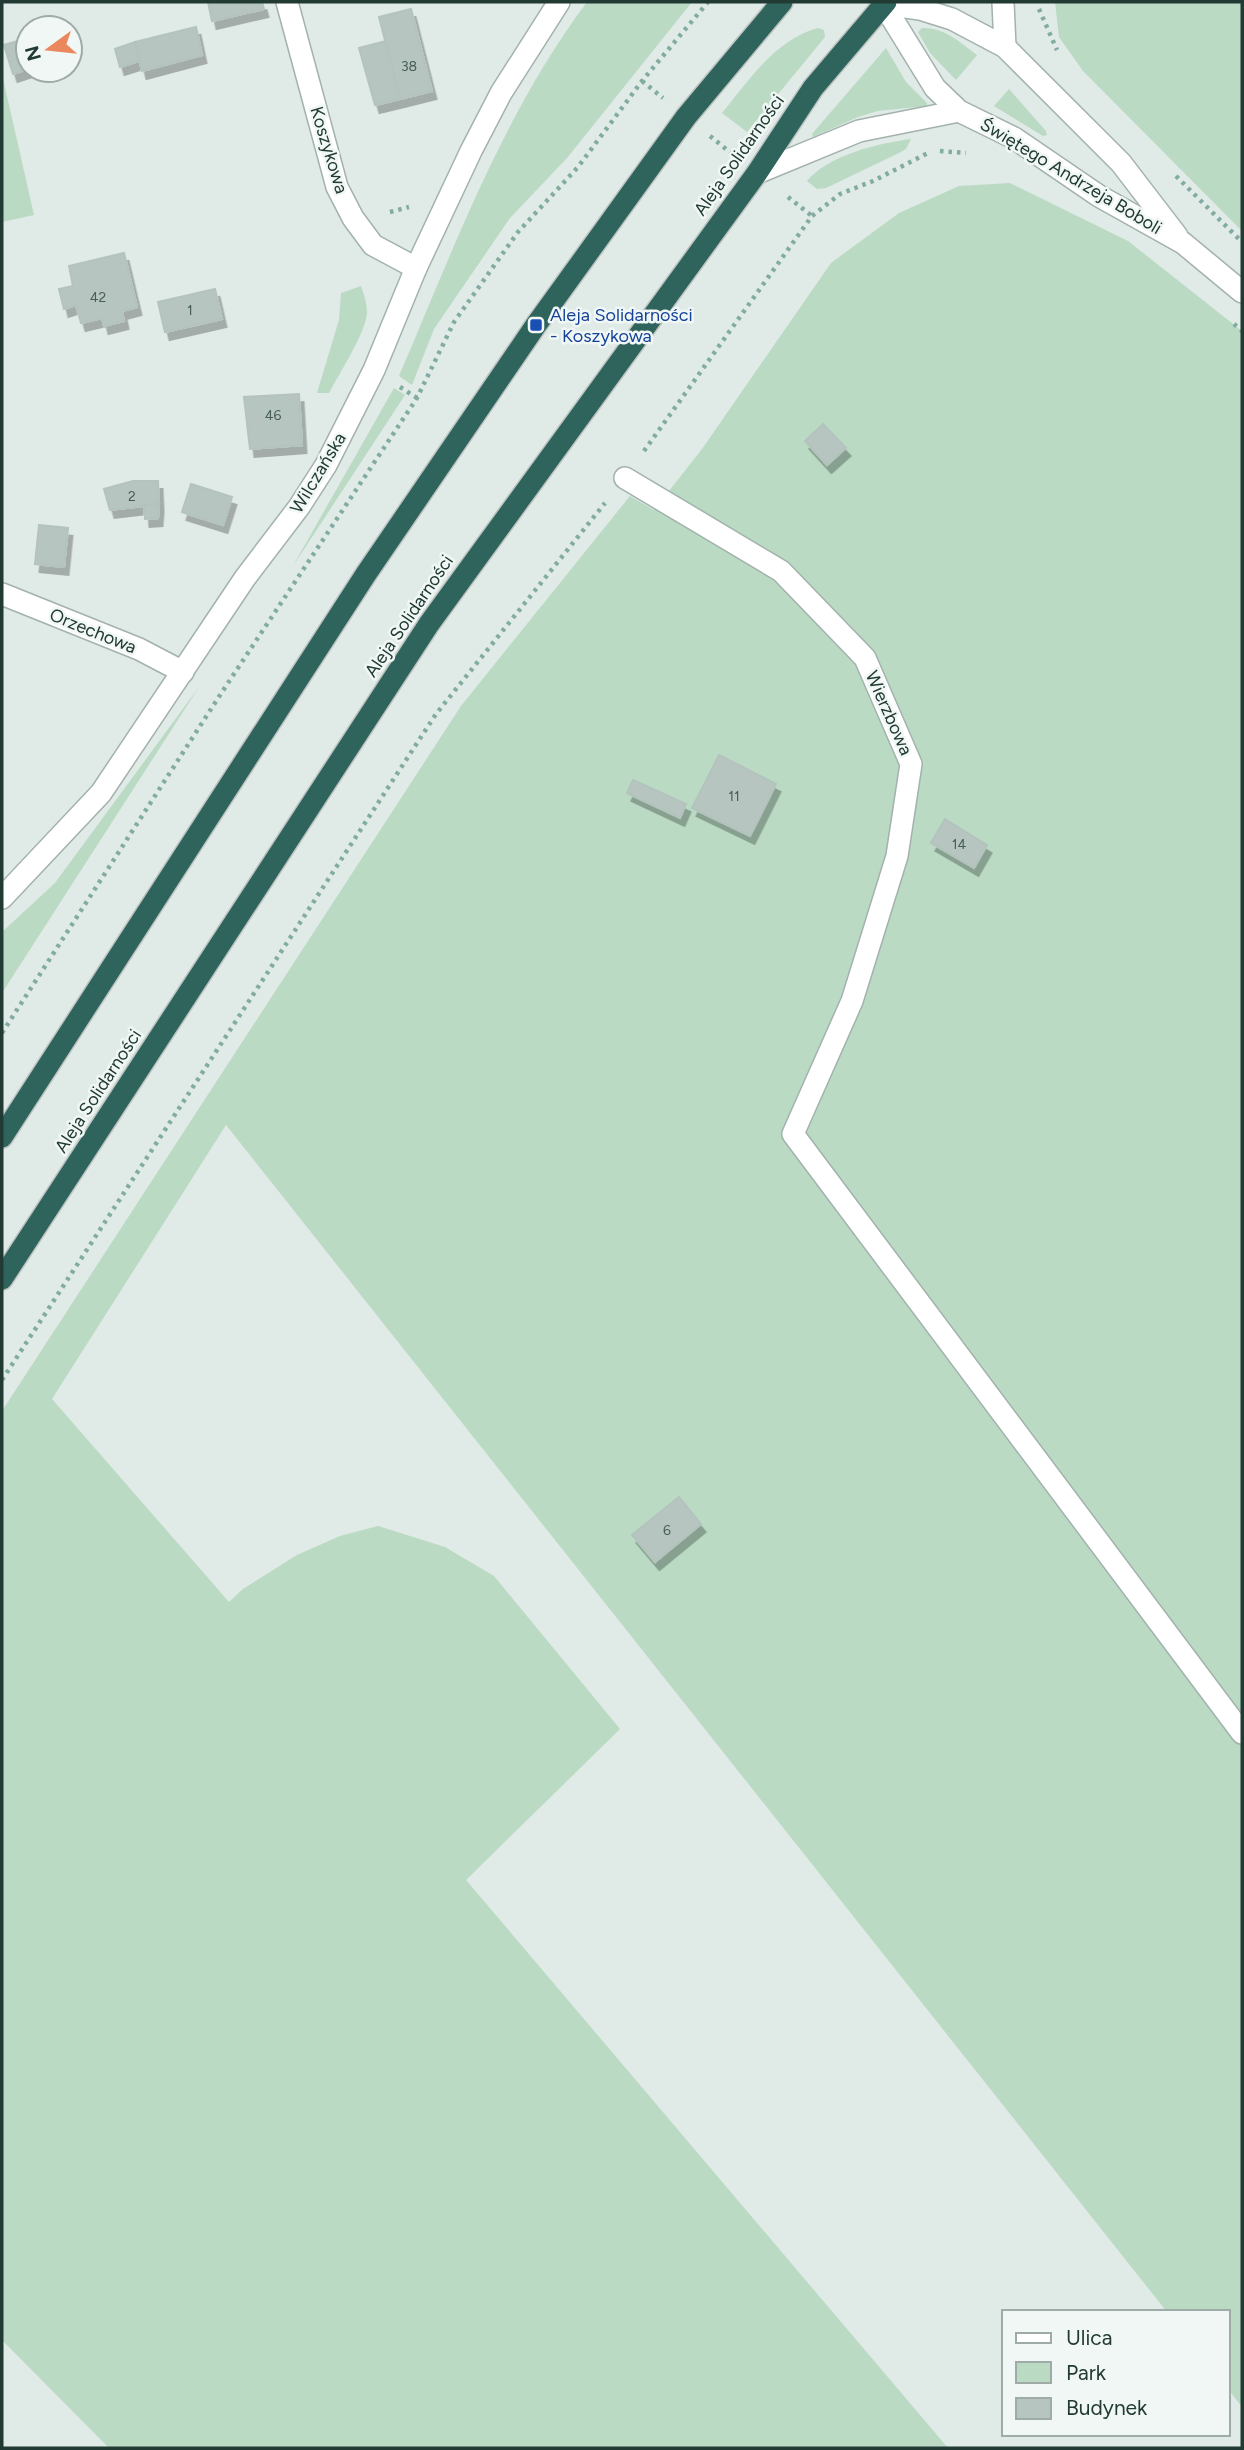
<svg xmlns="http://www.w3.org/2000/svg" width="1244" height="2450" viewBox="0 0 1244 2450" font-family="Figtree,sans-serif">
<style>
.green{fill:#badac4}
.building{fill:#b6c5bf;stroke:#b3c3bd;stroke-width:2;filter:url(#shadow)}
.lines{fill:none;stroke-linecap:round;stroke-linejoin:round}
.minor-casing{stroke:#a3b2ad;stroke-width:24}
.highway-casing{stroke:#bdc4c2;stroke-width:24}
.path{stroke:#82aca1;stroke-width:4.5;stroke-dasharray:3.5 5;stroke-linecap:butt}
.minor{stroke:#fff;stroke-width:21}
.highway{stroke:#2f645c;stroke-width:21}
.transit-dot{fill:#1a4fb4;stroke:#f0f7f4;stroke-width:2.5}
.labels{text-anchor:middle;stroke-width:5;stroke-linejoin:round;paint-order:stroke}
.number-label{font-size:14px;fill:#475d57}
.street-label{font-size:18px;fill:#223a34;stroke:#f0f7f4}
.transit-label{font-size:18px;fill:#164399;stroke:#f0f7f4;text-anchor:start}
</style>
<defs>
<filter id="shadow"><feDropShadow dx="4.5" dy="8" stdDeviation="0" flood-color="#0004"/></filter>
</defs>
<rect width="100%" height="100%" fill="#e0eae6"/>
<g class="green">
<path d="M587 2H692L567 158 510 218 434 329 412 385 399 376C454 248 503 114 587 2Z"/>
<polygon points="1055,2 1242,2 1242,231 1083,71 1059,37"/>
<path d="M818 28 824 30 825 37 747 132 722 113C748 81 776 39 818 28Z"/>
<path d="M922 28C944 27 961 43 977 55L956 80 930 53 918 32Z"/>
<polygon points="886,48 906,82 927,103 927,106 878,111 858,117 813,137 812,134"/>
<polygon points="2,74 34,215 2,222"/>
<polygon points="1009,89 1046,131 1047,135 1043,136 994,106"/>
<path d="M911 139 906 149 899 153 826 188 817 189 807 181C828 155 880 143 911 139Z"/>
<polygon points="1010,183 1128,241 1242,331 1242,2407 1228,2389 1228,2312 1167,2312 226,1125 52,1399 229,1602 243,1589 297,1555 340,1536 378,1526 445,1547 494,1576 620,1729 466,1880 948,2448 109,2448 2,2340 2,1411 461,706 630,496 654,510 702,449 831,263 899,213 959,186"/>
<path d="M361 286C364 295 367 303 367 313 366 332 339 374 329 393H317L339 320 341 293Z"/>
<polygon points="394,388 405,395 293,566"/>
<polygon points="199,687 2,993 2,932 55,883"/>
</g>
<g class="building">
<polygon points="208,2 262,2 264,9 212,21"/>
<polygon points="411,9 432,91 400,99 379,17"/>
<polygon points="196,27 202,55 142,71 135,42"/>
<polygon points="28,38 28,69 13,74 4,45"/>
<polygon points="386,41 400,99 375,105 359,48"/>
<polygon points="135,42 139,61 120,67 115,49"/>
<polygon points="124,253 137,307 122,311 124,321 104,326 102,318 81,323 76,305 64,309 59,289 73,286 69,266"/>
<polygon points="215,289 222,319 165,332 158,302"/>
<polygon points="299,394 302,445 250,449 244,397"/>
<polygon points="823,424 846,448 827,465 805,441"/>
<polygon points="133,481 158,481 159,504 110,510 104,489"/>
<polygon points="191,484 232,497 223,525 182,512"/>
<polygon points="159,504 158,518 145,519 144,505"/>
<polygon points="39,525 68,528 64,567 35,564"/>
<polygon points="719,755 776,784 750,836 692,808"/>
<polygon points="633,780 686,804 680,818 627,793"/>
<polygon points="945,819 987,845 974,868 931,843"/>
<polygon points="679,1497 701,1524 655,1562 632,1535"/>
</g>
<g class="lines">
<defs>
<g id="minor">
<polyline points="287,2 337,187 353,218 373,245 416,268"/>
<polyline points="882,2 935,88 959,111 1014,138 1099,196 1183,243 1242,292"/>
<polyline points="1003,2 1005,47"/>
<polyline points="884,4 920,9 952,19 1005,47 1121,163 1177,236"/>
<polyline points="757,173 859,131 959,111"/>
<polyline points="625,478 781,571 865,658 911,764 897,856 852,1001 793,1134 1242,1733"/>
<polyline points="2,594 139,649 183,672"/>
<polyline points="2,898 101,793 245,578 299,507 326,465 374,370 416,268 471,151 501,93 559,2"/>
</g>
<g id="highway">
<polyline points="2,1137 366,574 536,325 686,117 782,2"/>
<polyline points="2,1279 429,624 757,173 813,88 886,2"/>
</g>
</defs>
<use href="#minor" class="minor-casing"/>
<use href="#highway" class="highway-casing"/>
<g class="path">
<polyline points="1039,9 1057,50"/>
<polyline points="642,81 663,98"/>
<polyline points="710,136 731,153"/>
<polyline points="940,151 966,153"/>
<polyline points="1176,176 1242,242"/>
<polyline points="788,197 812,216"/>
<polyline points="390,212 409,207"/>
<polyline points="1234,324 1242,331"/>
<polyline points="400,387 417,398"/>
<polyline points="644,451 812,216 840,194 873,181 928,153"/>
<polyline points="2,1033 222,692 417,398 454,322 518,232 578,167 642,81 708,2"/>
<polyline points="2,1380 436,714 605,503"/>
</g>
<use href="#minor" class="minor"/>
<use href="#highway" class="highway"/>
</g>
<rect class="transit-dot" x="529" y="318" width="14" height="14" rx="3.5"/>
<g class="labels">
<g class="number-label">
<text x="409" y="71">38</text>
<text x="98" y="302">42</text>
<text x="190" y="315">1</text>
<text x="273" y="420">46</text>
<text x="132" y="501">2</text>
<text x="734" y="801">11</text>
<text x="959" y="849">14</text>
<text x="667" y="1535">6</text>
</g>
<g class="street-label">
<text transform="translate(329 150) rotate(73)" y="6">Koszykowa</text>
<text transform="translate(739 155) rotate(-55)" y="6">Aleja Solidarności</text>
<text transform="translate(1071 176) rotate(31)" y="6">Świętego Andrzeja Boboli</text>
<text transform="translate(318 473) rotate(-59)" y="6">WiIczańska</text>
<text transform="translate(409 616) rotate(-56)" y="6">Aleja Solidarności</text>
<text transform="translate(93 631) rotate(22)" y="6">Orzechowa</text>
<text transform="translate(889 713) rotate(66)" y="6">Wierzbowa</text>
<text transform="translate(98 1091) rotate(-57)" y="6">Aleja Solidarności</text>
</g>
<g class="transit-label">
<text x="550" y="321">Aleja Solidarności<tspan x="550" dy="21">- Koszykowa</tspan></text>
</g>
</g>
<rect width="1244" height="2450" fill="none" stroke="#223a34" stroke-width="7"/>
<rect x="1002" y="2310" width="228" height="126" fill="#f0f7f4" stroke="#9eaba7" stroke-width="2"/>
<rect x="1016" y="2333" width="35" height="10" fill="#ffffff" stroke="#9eaba7" stroke-width="2"/>
<text x="1066" y="2345" font-size="21" fill="#223a34">Ulica</text>
<rect x="1016" y="2362" width="35" height="21" fill="#badac4" stroke="#9eaba7" stroke-width="2"/>
<text x="1066" y="2380" font-size="21" fill="#223a34">Park</text>
<rect x="1016" y="2398" width="35" height="21" fill="#b6c5bf" stroke="#9eaba7" stroke-width="2"/>
<text x="1066" y="2415" font-size="21" fill="#223a34">Budynek</text>
<g transform="translate(49 49) rotate(255)"><circle r="33" fill="#f0f7f4" stroke="#9eaba7" stroke-width="2"/>
<path d="M0-5L12 26L0 18L-12 26Z" fill="#eb875d"/>
<text y="-10" font-size="19" font-weight="bold" text-anchor="middle" fill="#223a34">N</text>
</g>
</svg>
